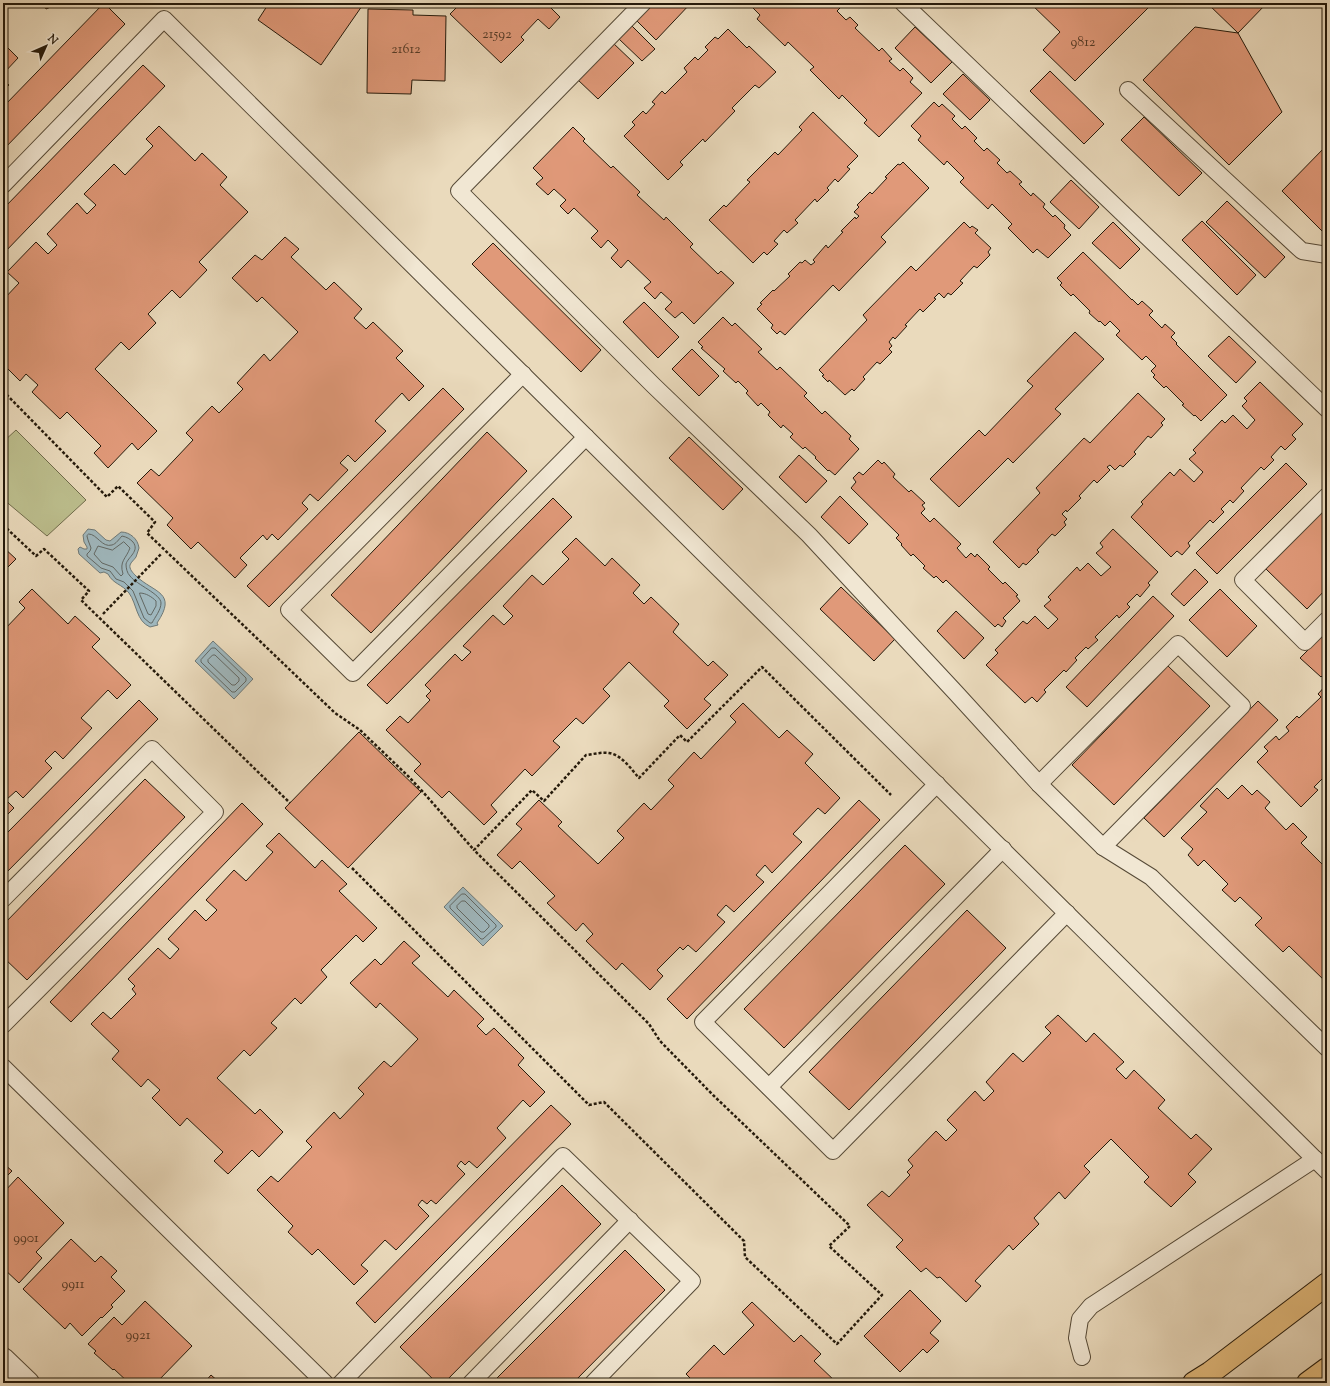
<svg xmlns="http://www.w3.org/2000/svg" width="1330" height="1386" viewBox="0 0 1330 1386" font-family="'Sorts Mill Goudy',serif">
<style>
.green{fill:#bcbe8d;stroke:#706c4c}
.water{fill:#9fb7bd;stroke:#6e7876}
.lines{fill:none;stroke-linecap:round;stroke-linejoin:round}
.shore{stroke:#626864;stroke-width:1}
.building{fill:#e09979;stroke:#251a0b}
.service-casing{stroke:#564a37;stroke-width:18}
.minor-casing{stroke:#564a37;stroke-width:24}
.primary-casing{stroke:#251a0b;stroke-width:24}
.path{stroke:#251a0b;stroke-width:2.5;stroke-dasharray:3 2;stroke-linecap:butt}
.service{stroke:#f1e7d3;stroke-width:16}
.minor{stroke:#f1e7d3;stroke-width:22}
.primary{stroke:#e5bd7e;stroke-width:22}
.labels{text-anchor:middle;stroke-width:3.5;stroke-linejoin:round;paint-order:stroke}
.number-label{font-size:14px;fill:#543a26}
</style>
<rect width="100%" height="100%" fill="#eadabc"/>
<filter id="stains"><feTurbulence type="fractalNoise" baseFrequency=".005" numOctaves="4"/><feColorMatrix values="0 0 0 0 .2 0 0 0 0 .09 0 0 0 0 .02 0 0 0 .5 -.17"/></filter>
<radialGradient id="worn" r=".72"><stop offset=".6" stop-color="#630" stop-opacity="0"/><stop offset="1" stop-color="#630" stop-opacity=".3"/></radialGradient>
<polygon class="green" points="16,430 86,500 47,536 3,499 3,442"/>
<g class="water">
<path d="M88 529 95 530 106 540 110 541 121 532C130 532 138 539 139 548 138 551 137 554 136 557 134 560 131 562 130 565 129 569 133 573 136 576 154 593 178 592 157 623L158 625 150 627C136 621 137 604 129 593 122 584 113 584 108 574L104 572 100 573 79 554 78 549 80 547 84 549H87V547L84 542 83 535Z"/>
<polygon points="213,641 253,679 234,699 195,661"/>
<polygon points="463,887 503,926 483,946 444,907"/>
</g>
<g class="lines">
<g class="shore">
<path d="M89 534C97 534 102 548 112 545 116 544 119 539 122 536 127 537 130 539 133 542 140 551 128 557 126 564 126 568 127 573 130 576 137 585 161 594 161 603 161 610 155 617 152 623H150L144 618 133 591 124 582 116 579 110 571 101 568 87 556V554L90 551 91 548 88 540 87 536Z"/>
<path d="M124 542 130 548C126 559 119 561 123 574L121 576 113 567 102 563 94 554 98 546 112 550Z"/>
<path d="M140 593C146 593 152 597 156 601V606L151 615 148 614 140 595Z"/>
<polygon points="212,648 215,648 246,678 246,681 235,692 232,692 201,662 201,660"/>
<polygon points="213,655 215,655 239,678 239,681 235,685 232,685 208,662 208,660"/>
<polygon points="462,894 465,894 496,925 496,927 483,939 481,939 450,908 450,906"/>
<polygon points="462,901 465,901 489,925 489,927 484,932 481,932 457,908 457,906"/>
</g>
</g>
<g class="building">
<polygon points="43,3 60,3 46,9"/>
<polygon points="104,3 125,24 3,150 3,107"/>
<polygon points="269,3 358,3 362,6 321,65 258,20"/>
<polygon points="461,3 548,3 551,6 550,7 560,17 549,29 538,19 521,37 524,40 501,63 450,14"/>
<polygon points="652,3 691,3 656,40 636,20"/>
<polygon points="748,3 836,3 841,7 837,11 846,20 850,17 858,25 855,28 879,51 882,48 892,59 889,61 900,71 903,68 913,78 910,82 922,93 879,137 864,123 867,120 842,95 839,99 810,70 814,67 788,42 785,46 757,19 760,15"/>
<polygon points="1030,3 1153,3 1075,81 1043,50 1060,32"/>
<polygon points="1207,3 1267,3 1238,33"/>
<polygon points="368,9 413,10 413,15 446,16 445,81 412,80 411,94 367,93"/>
<polygon points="632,26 655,49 642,61 619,39"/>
<polygon points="915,27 952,62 931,83 895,48"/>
<polygon points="1195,27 1238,33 1282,112 1229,165 1143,80"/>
<polygon points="728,29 747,48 749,46 776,72 759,88 755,85 732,108 735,111 705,142 703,139 680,162 683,165 668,180 624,136 635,125 632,122 643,111 646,114 655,104 652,102 662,91 665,94 687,72 684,68 695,57 698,60 708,50 705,47 715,37 718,39"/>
<polygon points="612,42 634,63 598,99 577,79"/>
<polygon points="3,43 18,58 3,74"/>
<polygon points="143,65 165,86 3,254 3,209"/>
<polygon points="1050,71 1104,124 1084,144 1030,91"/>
<polygon points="963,74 990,100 970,120 943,94"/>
<polygon points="3,79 9,85 3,91"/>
<polygon points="934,102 939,107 942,104 955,116 952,119 962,129 965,126 977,138 974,141 984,151 987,148 1000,160 997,163 1007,173 1010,171 1022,182 1019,184 1031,196 1033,193 1045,204 1043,207 1053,217 1055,215 1065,225 1064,228 1071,235 1048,258 1037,249 1033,253 1008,228 1012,224 992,204 988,209 960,182 964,178 947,161 944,165 918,140 921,136 911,126"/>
<polygon points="813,112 858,156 847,167 850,169 838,182 835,179 827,188 829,190 817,202 815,199 795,220 798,223 787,233 784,230 774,241 778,244 767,255 764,252 753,263 709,220 724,205 726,207 750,182 747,180 775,152 778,155 802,130 799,127"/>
<polygon points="1144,117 1202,173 1179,196 1121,140"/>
<polygon points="159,126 195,161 202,153 227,177 220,185 248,212 199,262 207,270 180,298 172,290 148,314 156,323 129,350 121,342 95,369 157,431 138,450 132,443 108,468 94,453 101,446 67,412 60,419 32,392 38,385 26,374 20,381 3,364 3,300 19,283 7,272 36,242 48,254 57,245 47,234 77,203 87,214 96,205 84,194 114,164 125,175 153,146 146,139"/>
<polygon points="573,127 585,139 583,141 611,168 613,166 640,192 637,195 664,220 666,217 693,244 690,247 718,274 721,271 734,283 694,324 682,312 675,318 665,309 672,302 661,292 655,299 644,288 651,282 628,260 621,268 611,258 618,250 608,240 601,248 591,238 598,231 574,208 568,214 560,206 566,200 554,189 548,195 536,184 543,178 533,168"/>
<polygon points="1327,145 1327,236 1282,191"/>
<polygon points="903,162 929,188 881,237 886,242 839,291 833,285 785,335 780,331 777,334 771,328 773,325 757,309 762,304 760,303 773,290 774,291 790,276 788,274 800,262 802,263 805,260 811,265 815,262 813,260 826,245 828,248 843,232 841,231 855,217 856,219 859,216 854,212 859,207 857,205 870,192 872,194 887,178 885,177 898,164 900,165"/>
<polygon points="1071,180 1099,207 1079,229 1050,202"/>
<polygon points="1227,201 1285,257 1265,278 1206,222"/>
<polygon points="1202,221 1256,275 1237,295 1182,240"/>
<polygon points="964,222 970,228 972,226 978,230 975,233 991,248 988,252 990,255 977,268 974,266 960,281 963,283 951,295 948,293 944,298 939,293 934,298 936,299 923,312 920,309 905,325 907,326 895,339 893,337 889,342 892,346 889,349 892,352 880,364 877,362 863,377 865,379 854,391 852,389 845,395 829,380 828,382 822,376 824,375 819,370 867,320 863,315 911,266 916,271"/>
<polygon points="1113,222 1140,249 1120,269 1092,243"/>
<polygon points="285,237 299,249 291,257 326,290 334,282 362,309 354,318 366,329 373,322 403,351 396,358 424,386 409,401 402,393 375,421 386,431 355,462 348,455 340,463 348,470 318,501 310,494 302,503 308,509 278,540 272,534 267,540 263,535 240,558 247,565 235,578 198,542 191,549 167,525 173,518 137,483 151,469 159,476 193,440 186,433 212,406 219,413 243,389 237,383 264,354 270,361 298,332 262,297 257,302 232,278 255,255 262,260"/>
<polygon points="493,243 601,350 581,372 472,264"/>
<polygon points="1083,252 1132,300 1132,299 1138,305 1142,301 1153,311 1149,315 1162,328 1165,324 1175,333 1171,337 1177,343 1176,344 1227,395 1201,421 1195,415 1194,416 1182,405 1184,404 1166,386 1164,388 1153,377 1155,375 1151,371 1156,366 1146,356 1142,360 1116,335 1120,331 1110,321 1105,326 1100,321 1099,322 1089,313 1090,311 1073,294 1071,296 1060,285 1062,283 1057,278"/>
<polygon points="644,302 679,337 658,358 623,322"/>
<polygon points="723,317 732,326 735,323 762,349 758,352 777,370 780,367 807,393 804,396 822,414 825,411 851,436 849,439 859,449 835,475 829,470 828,471 815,458 816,457 805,447 803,449 790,437 793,434 783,425 781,428 768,415 770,412 761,403 758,406 746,393 748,391 738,381 736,383 723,371 725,369 701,348 703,347 698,342"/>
<polygon points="1075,332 1104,359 1055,409 1061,414 1013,463 1008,458 959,507 930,479 979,430 985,436 1033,386 1027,381"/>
<polygon points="1229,336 1256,362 1236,383 1208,356"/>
<polygon points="692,349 719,376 699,396 672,369"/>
<polygon points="1260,382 1303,424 1292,435 1296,439 1285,450 1281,446 1271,457 1274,460 1264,470 1261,467 1241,488 1244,491 1233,503 1230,500 1221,509 1224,512 1213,523 1210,520 1188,543 1190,546 1182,555 1177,551 1171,557 1131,517 1143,504 1141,502 1170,472 1174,476 1180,469 1194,482 1203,472 1189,459 1196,453 1193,450 1222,420 1225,423 1233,415 1247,429 1255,420 1242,406 1247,401 1244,398"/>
<polygon points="443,388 464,409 269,607 247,586"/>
<polygon points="1138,393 1165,419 1161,423 1163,425 1151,438 1148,436 1134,452 1136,454 1123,467 1120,465 1115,470 1110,465 1107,467 1110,470 1097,483 1094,480 1079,496 1081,498 1067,512 1066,510 1062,514 1067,519 1064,522 1066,525 1055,536 1052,534 1037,550 1039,552 1026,565 1023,563 1019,568 993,542 1040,493 1036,488 1084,438 1090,443"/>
<polygon points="487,432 527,471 371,633 331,595"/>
<polygon points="689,437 743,489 723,510 669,458"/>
<polygon points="799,455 827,481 806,503 779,477"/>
<polygon points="878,460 882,464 884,462 895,474 893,477 909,492 911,490 925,503 922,505 925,509 921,513 930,522 934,518 961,544 957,548 966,558 971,553 975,557 977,554 990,567 988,569 1003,584 1005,582 1018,595 1016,596 1020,601 1003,618 1006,621 1002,627 998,624 995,627 946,580 943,583 936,576 934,578 923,568 925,566 913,554 911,556 901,545 902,544 896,538 899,535 851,488 856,482 853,478 859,472 863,475"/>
<polygon points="1286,463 1307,484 1217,574 1196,553"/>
<polygon points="840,496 868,524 849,544 821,517"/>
<polygon points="553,498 572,517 387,704 367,685"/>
<polygon points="1327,507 1327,588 1307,609 1266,569"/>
<polygon points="1113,529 1158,572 1148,583 1150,585 1140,597 1137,594 1127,604 1130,607 1119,618 1117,615 1095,637 1098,640 1088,649 1086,647 1075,658 1077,660 1066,672 1064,670 1044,690 1046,692 1037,702 1032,697 1025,703 986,665 998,653 995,650 1023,621 1027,624 1035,616 1048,629 1058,619 1044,606 1051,600 1048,597 1077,567 1080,571 1088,563 1101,576 1111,567 1096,553 1103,547 1100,543"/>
<polygon points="576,538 605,566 612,558 640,585 633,593 644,604 651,597 679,624 673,632 708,666 713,661 728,675 704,699 711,705 687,729 664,706 669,701 629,662 603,689 610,696 583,724 576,718 553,741 560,747 532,776 525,769 491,805 497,812 484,825 449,791 442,798 414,771 421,764 386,730 400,716 408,723 430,700 426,696 431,691 425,685 455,654 462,661 471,652 463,646 493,615 504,625 513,616 503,606 532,575 543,585 569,559 562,552"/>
<polygon points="3,547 16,559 3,572"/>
<polygon points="1195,569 1208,582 1184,606 1171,594"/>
<polygon points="841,587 895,639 874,661 820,609"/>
<polygon points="32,589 68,624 75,616 100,639 92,647 131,685 117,699 108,690 81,718 92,728 63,759 55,751 45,761 52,768 23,798 16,791 6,800 14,808 3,819 3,631 25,608 19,602"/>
<polygon points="1220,589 1257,626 1227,657 1189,620"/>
<polygon points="1153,596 1174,616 1087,707 1066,687"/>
<polygon points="956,611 984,638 964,659 937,631"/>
<polygon points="1327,631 1327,671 1321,677 1300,658"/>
<polygon points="1168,666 1210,706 1114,805 1072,765"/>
<polygon points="1327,684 1327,774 1314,787 1318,790 1301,807 1257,762 1268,751 1264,747 1276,736 1279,740 1289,731 1286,727 1297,716 1299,718 1321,697 1318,694"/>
<polygon points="139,700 158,719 3,876 3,837"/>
<polygon points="1258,701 1278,720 1164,837 1144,818"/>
<polygon points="743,703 779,738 787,730 813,754 805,763 840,798 825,814 818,808 793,834 802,842 772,873 765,865 756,875 764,882 734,912 726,905 717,915 725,922 696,952 688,945 683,950 680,947 657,970 663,976 650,990 622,963 616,970 586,941 593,934 583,923 576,931 547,903 555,896 520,861 512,869 497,855 522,829 516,824 539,800 562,822 558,826 598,864 624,838 617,831 644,803 651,810 674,786 668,780 694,752 701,759 736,722 730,716"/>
<polygon points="359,732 421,792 348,868 285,808"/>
<polygon points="145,779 185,817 27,980 3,957 3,925"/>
<polygon points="1242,785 1252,795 1257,790 1270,802 1265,808 1286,830 1293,823 1307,837 1301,843 1322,864 1327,859 1327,983 1289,946 1283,952 1255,925 1262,918 1240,897 1235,902 1222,890 1228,884 1204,860 1198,866 1188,855 1193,849 1181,838 1207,812 1200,806 1217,788 1228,799"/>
<polygon points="859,800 880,820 687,1019 667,999"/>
<polygon points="242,803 263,824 71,1022 50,1002"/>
<polygon points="279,833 315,868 322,860 347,884 339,891 377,928 363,942 356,935 321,970 327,977 301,1004 295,998 271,1023 277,1028 250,1056 244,1050 217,1078 255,1114 260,1109 283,1132 259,1157 252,1150 228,1174 214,1161 223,1152 187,1118 180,1126 152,1098 160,1090 148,1079 141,1087 112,1059 119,1051 91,1024 103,1012 111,1019 136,994 132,989 135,986 128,979 158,948 170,959 179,949 168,939 195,910 206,921 217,910 206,900 234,870 246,881 273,852 266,846"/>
<polygon points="905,845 945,884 784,1048 744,1009"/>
<polygon points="967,910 1006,948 849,1110 809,1072"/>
<polygon points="404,941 420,956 412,963 448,997 454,990 484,1019 477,1026 486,1035 494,1028 524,1058 518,1065 545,1092 530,1107 523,1100 497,1128 506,1138 477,1168 469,1161 465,1165 461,1161 457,1166 465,1174 436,1204 431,1200 427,1204 422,1200 418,1205 429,1216 396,1250 385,1240 361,1265 368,1271 354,1285 318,1249 312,1255 288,1232 293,1226 257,1190 271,1176 278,1182 312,1147 306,1141 334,1112 340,1119 364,1094 358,1088 384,1061 391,1067 418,1039 380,1003 376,1008 350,983 375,959 381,965"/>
<polygon points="1058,1015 1086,1042 1094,1033 1124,1062 1116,1069 1126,1079 1134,1070 1165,1100 1158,1108 1191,1139 1196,1134 1212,1149 1188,1174 1196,1182 1171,1207 1144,1182 1149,1177 1111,1139 1084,1166 1090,1172 1065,1199 1059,1192 1034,1218 1039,1224 1013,1250 1009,1245 975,1281 981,1286 966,1302 940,1277 937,1278 926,1268 921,1272 896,1247 903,1240 867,1205 882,1191 889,1197 910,1175 907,1172 913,1166 908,1160 936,1131 946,1141 957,1130 947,1120 975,1091 984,1101 994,1091 986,1082 1013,1053 1023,1062 1051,1033 1045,1027"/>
<polygon points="551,1105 571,1124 375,1323 356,1303"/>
<polygon points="3,1163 12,1171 3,1180"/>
<polygon points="18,1177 64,1223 36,1252 42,1258 19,1283 3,1268 3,1193"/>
<polygon points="562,1185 601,1224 444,1383 437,1383 400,1347"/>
<polygon points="71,1239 95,1262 101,1256 117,1271 111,1277 125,1291 111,1305 113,1307 102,1318 101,1317 82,1336 70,1323 65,1329 23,1289"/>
<polygon points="625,1250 665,1290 573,1383 492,1383"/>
<polygon points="910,1290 941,1321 930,1333 939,1341 927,1353 923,1349 900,1372 864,1336"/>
<polygon points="145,1301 192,1346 156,1383 129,1383 114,1369 113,1370 94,1353 96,1351 88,1344 114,1317 122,1325"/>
<polygon points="752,1302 794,1342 801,1335 821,1354 814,1361 837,1383 689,1383 692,1380 686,1374 714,1345 724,1355 754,1325 742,1312"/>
<polygon points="211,1375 220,1383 204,1383"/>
</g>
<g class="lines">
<defs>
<g id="service">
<polyline points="643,3 459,191 653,385 809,535 956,693 1039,784 1103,847 1151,877 1327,1048"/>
<polyline points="903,3 1327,409"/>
<polyline points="1128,90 1302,251 1327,255"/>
<polyline points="3,185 164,19 1327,1171"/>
<polyline points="523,374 289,610 353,673 586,437"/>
<polyline points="1327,496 1243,580 1305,642 1327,620"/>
<polyline points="937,784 703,1022 833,1151 1067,913"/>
<polyline points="1039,784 1178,644 1242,706 1103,847"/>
<polyline points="3,899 152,749 215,812 3,1025"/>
<polyline points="3,1067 325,1383"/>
<polyline points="769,1087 1003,849"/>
<polyline points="1082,1357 1077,1338 1080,1319 1091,1306 1315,1159"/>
<polyline points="341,1383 563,1156 692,1281 593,1383"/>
<polyline points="471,1383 630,1220"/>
</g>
<polyline id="minor" points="3,1359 28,1383"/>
<g id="primary">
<polyline points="1194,1383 1210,1373 1327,1284"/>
<polyline points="1308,1383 1327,1369"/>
</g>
</defs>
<use href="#service" class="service-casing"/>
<use href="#minor" class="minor-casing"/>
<use href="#primary" class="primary-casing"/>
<g class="path">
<polyline points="3,391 107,497 118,486 155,522 147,533 335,713 360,730 409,777 423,792 474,850"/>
<polyline points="3,525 36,556 44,549 89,591 81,600 290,803"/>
<polyline points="103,614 162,553"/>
<path d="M352 868 589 1105 604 1102 744 1241 745 1257 837 1344 882 1295 829 1246 850 1226 713 1095 660 1041 649 1024 474 850 532 790 544 801 586 755C594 754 602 752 609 753 622 755 631 769 639 778L680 735 687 742 762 667 891 795"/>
</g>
<use href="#service" class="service"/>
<use href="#minor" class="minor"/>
<use href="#primary" class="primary"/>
</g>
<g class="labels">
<g class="number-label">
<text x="497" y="38">21592</text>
<text x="1083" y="46">9812</text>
<text x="406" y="53">21612</text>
<text x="26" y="1242">9901</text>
<text x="73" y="1288">9911</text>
<text x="138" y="1339">9921</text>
</g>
</g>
<rect width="1330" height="1386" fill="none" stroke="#eadabc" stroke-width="16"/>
<rect x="4" y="4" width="1322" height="1378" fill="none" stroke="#251a0b" stroke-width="2"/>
<rect x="8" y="8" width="1314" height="1370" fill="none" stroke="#251a0b"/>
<g transform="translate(46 46) rotate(45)" stroke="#f1e7d3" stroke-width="3" paint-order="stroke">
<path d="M0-3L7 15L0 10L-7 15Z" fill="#251a0b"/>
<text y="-6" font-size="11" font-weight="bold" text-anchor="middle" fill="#251a0b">N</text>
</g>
<rect width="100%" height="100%" filter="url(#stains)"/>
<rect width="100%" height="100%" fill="url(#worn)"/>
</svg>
